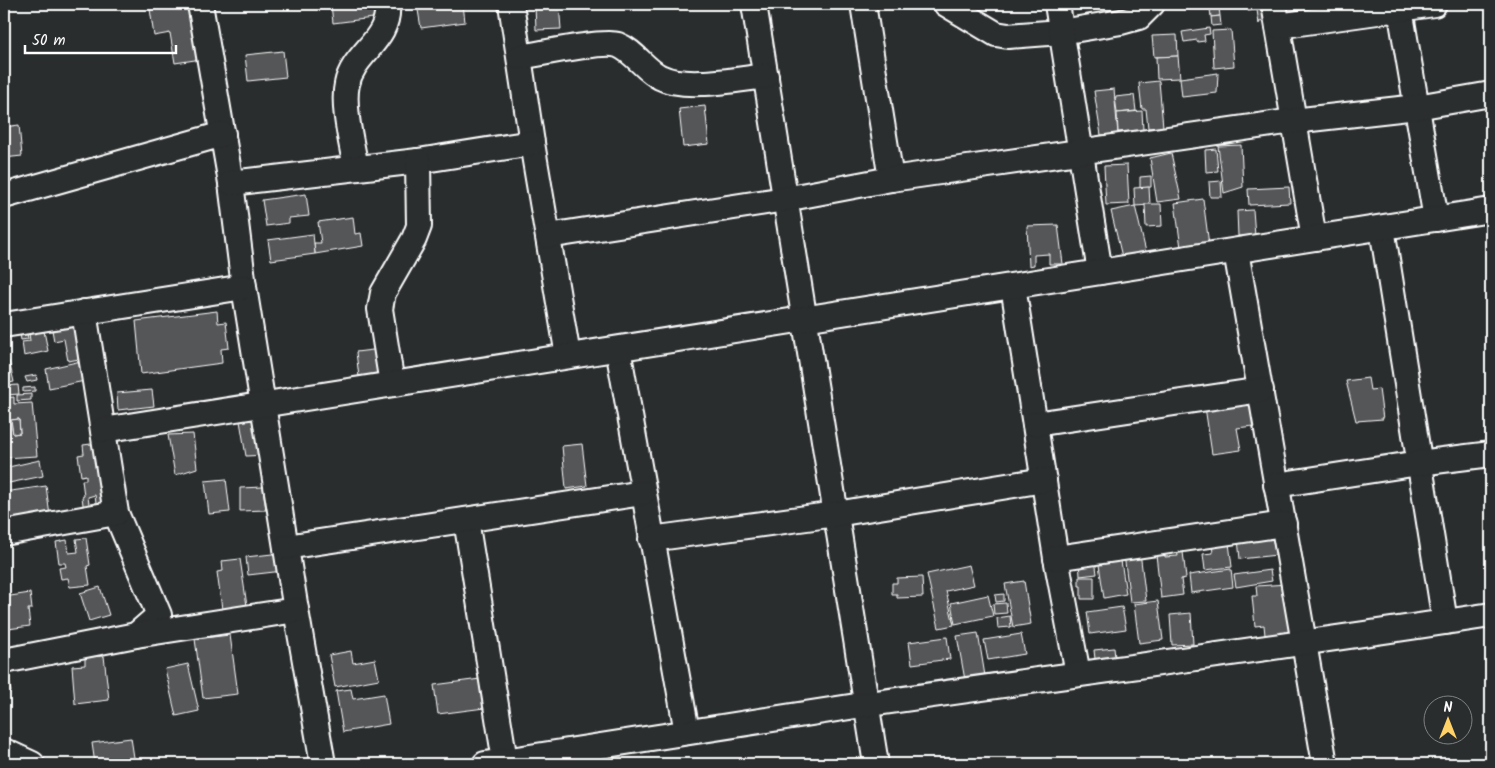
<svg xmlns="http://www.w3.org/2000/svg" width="1495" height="768" viewBox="0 0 1495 768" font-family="Kalam,sans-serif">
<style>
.building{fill:#555758;stroke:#fff;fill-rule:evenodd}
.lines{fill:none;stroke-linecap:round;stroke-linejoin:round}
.minor-casing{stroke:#fff;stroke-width:28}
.minor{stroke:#2a2d2e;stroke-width:24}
</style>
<rect width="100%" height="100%" fill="#2a2d2e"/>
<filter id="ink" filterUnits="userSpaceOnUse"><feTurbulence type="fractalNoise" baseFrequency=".02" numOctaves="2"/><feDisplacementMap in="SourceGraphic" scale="10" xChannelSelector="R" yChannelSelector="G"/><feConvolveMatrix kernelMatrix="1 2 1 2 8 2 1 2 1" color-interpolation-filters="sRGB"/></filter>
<g filter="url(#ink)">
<g class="building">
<polygon points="185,4 199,4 208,58 175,63 170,33 154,36 150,9"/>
<polygon points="331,4 379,4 381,17 333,23"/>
<polygon points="417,4 463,4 465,22 421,28"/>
<polygon points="535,4 559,4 561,29 536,30"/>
<polygon points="1207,4 1222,4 1222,5 1208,7"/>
<polygon points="1247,4 1273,4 1276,20 1259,22 1259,24 1257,10 1248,11"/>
<polygon points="1219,8 1220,16 1211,17 1210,9"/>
<polygon points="1220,16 1221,25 1212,26 1211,17"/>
<polygon points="1209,28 1210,34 1204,35 1205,41 1197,42 1197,40 1184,42 1182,32"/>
<polygon points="1231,30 1234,66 1214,68 1212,31"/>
<polygon points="1177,35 1178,56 1154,57 1152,36"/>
<polygon points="283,51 286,77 248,81 245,55"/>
<polygon points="1178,56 1180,78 1157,79 1156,57"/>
<polygon points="1218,73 1217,93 1182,97 1180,78"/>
<polygon points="1159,81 1163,127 1148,128 1146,109 1142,109 1139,83"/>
<polygon points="1114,89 1118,134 1101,135 1094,91"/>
<polygon points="1134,95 1136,111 1117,113 1115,97"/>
<polygon points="705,106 709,144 683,147 679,109"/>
<polygon points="1142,111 1143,130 1118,132 1117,113"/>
<polygon points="19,125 22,156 4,158 4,127"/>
<polygon points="1241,145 1243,187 1224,193 1218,146"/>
<polygon points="1216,149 1218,171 1206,172 1205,150"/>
<polygon points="1171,153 1181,199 1157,202 1150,158"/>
<polygon points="1127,165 1129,204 1106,205 1104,166"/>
<polygon points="1151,176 1151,187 1140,188 1140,177"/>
<polygon points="1221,181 1222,197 1210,197 1209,182"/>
<polygon points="1149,187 1150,205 1135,206 1134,188"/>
<polygon points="1289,187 1290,203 1249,205 1248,189"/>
<polygon points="306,194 309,216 289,218 289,223 266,226 262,200"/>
<polygon points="1203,199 1209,245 1181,248 1175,203"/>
<polygon points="1145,204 1161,204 1162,226 1146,227"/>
<polygon points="1135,206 1146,252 1122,257 1111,211"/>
<polygon points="1253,210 1255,236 1238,236 1237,211"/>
<polygon points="353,217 355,234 361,233 363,246 315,254 314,243 321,243 318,222"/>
<polygon points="1058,225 1063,264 1049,264 1049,254 1034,255 1034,265 1029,266 1027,226"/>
<polygon points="313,234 315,254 271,260 268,240"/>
<polygon points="217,311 218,323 226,322 229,348 221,349 222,363 141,374 136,321"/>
<polygon points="79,325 85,358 68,361 64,339 54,341 52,330"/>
<polygon points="26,327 28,339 21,340 19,328"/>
<polygon points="44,331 48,351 24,356 22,342 30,341 29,333"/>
<polygon points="381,349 384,374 359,377 356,352"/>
<polygon points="9,361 14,382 4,384 4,362"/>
<polygon points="81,361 85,381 49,388 46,369"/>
<polygon points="36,375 37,380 27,382 25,377"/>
<polygon points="1368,378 1370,390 1379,389 1383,419 1356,421 1346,381"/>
<polygon points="18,385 19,394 6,395 6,393 4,393 4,386"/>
<polygon points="35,387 35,391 23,392 23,388"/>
<polygon points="152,390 154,406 118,410 117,393"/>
<polygon points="31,394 31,400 17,401 17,395"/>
<path d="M14 397V404L32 403 37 456 4 458V398ZM19 419 20 433 13 434 11 420Z"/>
<polygon points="1256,399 1261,425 1237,428 1241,450 1212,454 1205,407"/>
<polygon points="19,419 20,433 13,434 11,420"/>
<polygon points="261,419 267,455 246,456 240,421"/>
<polygon points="193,434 197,468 175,475 168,435"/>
<polygon points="99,443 109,508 97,510 95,495 88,497 90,511 84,512 82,497 84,496 82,480 86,480 86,475 81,476 78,455 84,454 83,445"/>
<polygon points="582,444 587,486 566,489 562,446"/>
<polygon points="40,460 43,476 4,484 4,468"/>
<polygon points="226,479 230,512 209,514 205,481"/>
<polygon points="46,486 50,516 7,522 4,492"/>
<polygon points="263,487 266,510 240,511 240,488"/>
<polygon points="1228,535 1232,567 1205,570 1203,554 1213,553 1211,537"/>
<polygon points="1275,535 1277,555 1240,559 1238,539"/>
<polygon points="86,538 90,565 87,566 90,585 70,587 68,578 61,579 59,568 66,567 65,563 59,563 56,542 67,540 69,553 78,552 76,539"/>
<polygon points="1182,543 1186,578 1181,579 1183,595 1161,598 1155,546 1164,545 1165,557 1178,556 1176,544"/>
<polygon points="1140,552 1146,601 1130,602 1124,554"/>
<polygon points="281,553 283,571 248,575 246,557"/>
<polygon points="1120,554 1126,594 1104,598 1098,558"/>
<polygon points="240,559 247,606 222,609 217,572 223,571 222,561"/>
<polygon points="1095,559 1097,574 1080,576 1079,560"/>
<polygon points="969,565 974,585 946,591 954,625 939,628 927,574"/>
<polygon points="1231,569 1233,587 1191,593 1189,575"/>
<polygon points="1270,570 1272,581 1236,587 1234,575"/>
<polygon points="922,577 923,597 897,598 897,594 892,594 892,583 897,583 897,578"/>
<polygon points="1079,577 1094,577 1094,599 1081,599 1081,586 1079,586"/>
<polygon points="1024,581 1031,624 1013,627 1005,584"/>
<polygon points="1288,584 1292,633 1265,635 1264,625 1255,626 1252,596 1257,596 1256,586"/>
<polygon points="100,587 109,615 89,621 80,593"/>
<polygon points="30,593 32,609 28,609 30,626 8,629 4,597"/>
<polygon points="1004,594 1004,601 996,602 995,595"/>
<polygon points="988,595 993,616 955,624 951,603"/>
<polygon points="1158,601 1163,640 1139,643 1134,604"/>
<polygon points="1006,603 1007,613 994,614 993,604"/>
<polygon points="1122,607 1126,629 1090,634 1087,612"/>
<polygon points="1191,613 1193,644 1172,645 1170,615"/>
<polygon points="1010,616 1011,627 998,628 997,618"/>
<polygon points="978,633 985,676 965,680 957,636"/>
<polygon points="1021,634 1025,654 988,660 984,640"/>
<polygon points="230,635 238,694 203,698 195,639"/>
<polygon points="947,637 950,659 912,664 909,642"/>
<polygon points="1114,648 1115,657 1095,659 1094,650"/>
<polygon points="351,651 353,663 375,659 379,679 335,687 329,655"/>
<polygon points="104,656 109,700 75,704 72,666 85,665 85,657"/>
<polygon points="188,664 199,711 176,716 165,669"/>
<polygon points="4,672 8,672 11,692 4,693"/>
<polygon points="488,678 492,707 438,714 434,685"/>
<polygon points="351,689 353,699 384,694 389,724 343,732 336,691"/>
<polygon points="131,738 135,764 95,764 92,743"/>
</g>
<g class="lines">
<defs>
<g id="minor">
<polyline points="200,4 231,183 244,287 296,610 323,764"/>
<polyline points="511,4 532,143 568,356"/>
<polyline points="754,4 876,764"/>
<polyline points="863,4 891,179"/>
<polyline points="946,4 996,34 1008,36 1061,32 1121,22 1139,17 1152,4"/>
<polyline points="1057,4 1100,272"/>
<polyline points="1274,4 1314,238"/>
<polyline points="1400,9 1436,219"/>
<polyline points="1278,26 1434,4"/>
<path d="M520 57C539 54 603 40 618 45 634 51 645 70 660 77 685 90 738 79 766 76"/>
<path d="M356 168C352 145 342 106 347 84 353 53 391 40 387 4"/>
<polyline points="231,183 418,161 532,143"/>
<polyline points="4,196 223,134"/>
<polyline points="1382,228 1445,622"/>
<polyline points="548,236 785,199 891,179 1293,121 1417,107 1491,94"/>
<polyline points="1236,251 1325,764"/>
<polyline points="1013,286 1056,558 1078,674"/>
<polyline points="84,312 116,513 159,615 136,635"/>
<polyline points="4,325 244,287"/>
<polyline points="618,349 687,732"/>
<polyline points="392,384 380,309 383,293 414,239 419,226 418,161"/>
<polyline points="1035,424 1261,390"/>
<polyline points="103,430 1491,210"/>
<polyline points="1276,485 1419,463 1491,454"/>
<polyline points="466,520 505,761"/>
<polyline points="4,533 116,513"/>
<polyline points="651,539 836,514 1044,480"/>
<polyline points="286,547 643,493"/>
<polyline points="1056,558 1284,524"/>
<polyline points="4,661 136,635 296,610"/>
<polyline points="4,751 32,764"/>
<path d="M485 764C613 745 741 723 869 704 1076 674 1284 647 1491 615"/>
</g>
</defs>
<use href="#minor" class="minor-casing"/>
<use href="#minor" class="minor"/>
</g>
</g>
<rect width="1495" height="768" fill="none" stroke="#2a2d2e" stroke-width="20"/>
<rect x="10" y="10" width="1475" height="748" fill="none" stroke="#fff" stroke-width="2" filter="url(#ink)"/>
<g transform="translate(1448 720)"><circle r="24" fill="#2a2d2e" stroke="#7f8182"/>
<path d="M0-4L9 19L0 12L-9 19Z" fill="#ffd166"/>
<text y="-8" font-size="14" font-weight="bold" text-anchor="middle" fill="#ffffff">N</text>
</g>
<path d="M25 45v8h151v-8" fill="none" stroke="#ffffff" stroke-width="2.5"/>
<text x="32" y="45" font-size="15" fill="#ffffff" stroke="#2a2d2e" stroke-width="4" paint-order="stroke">50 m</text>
</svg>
